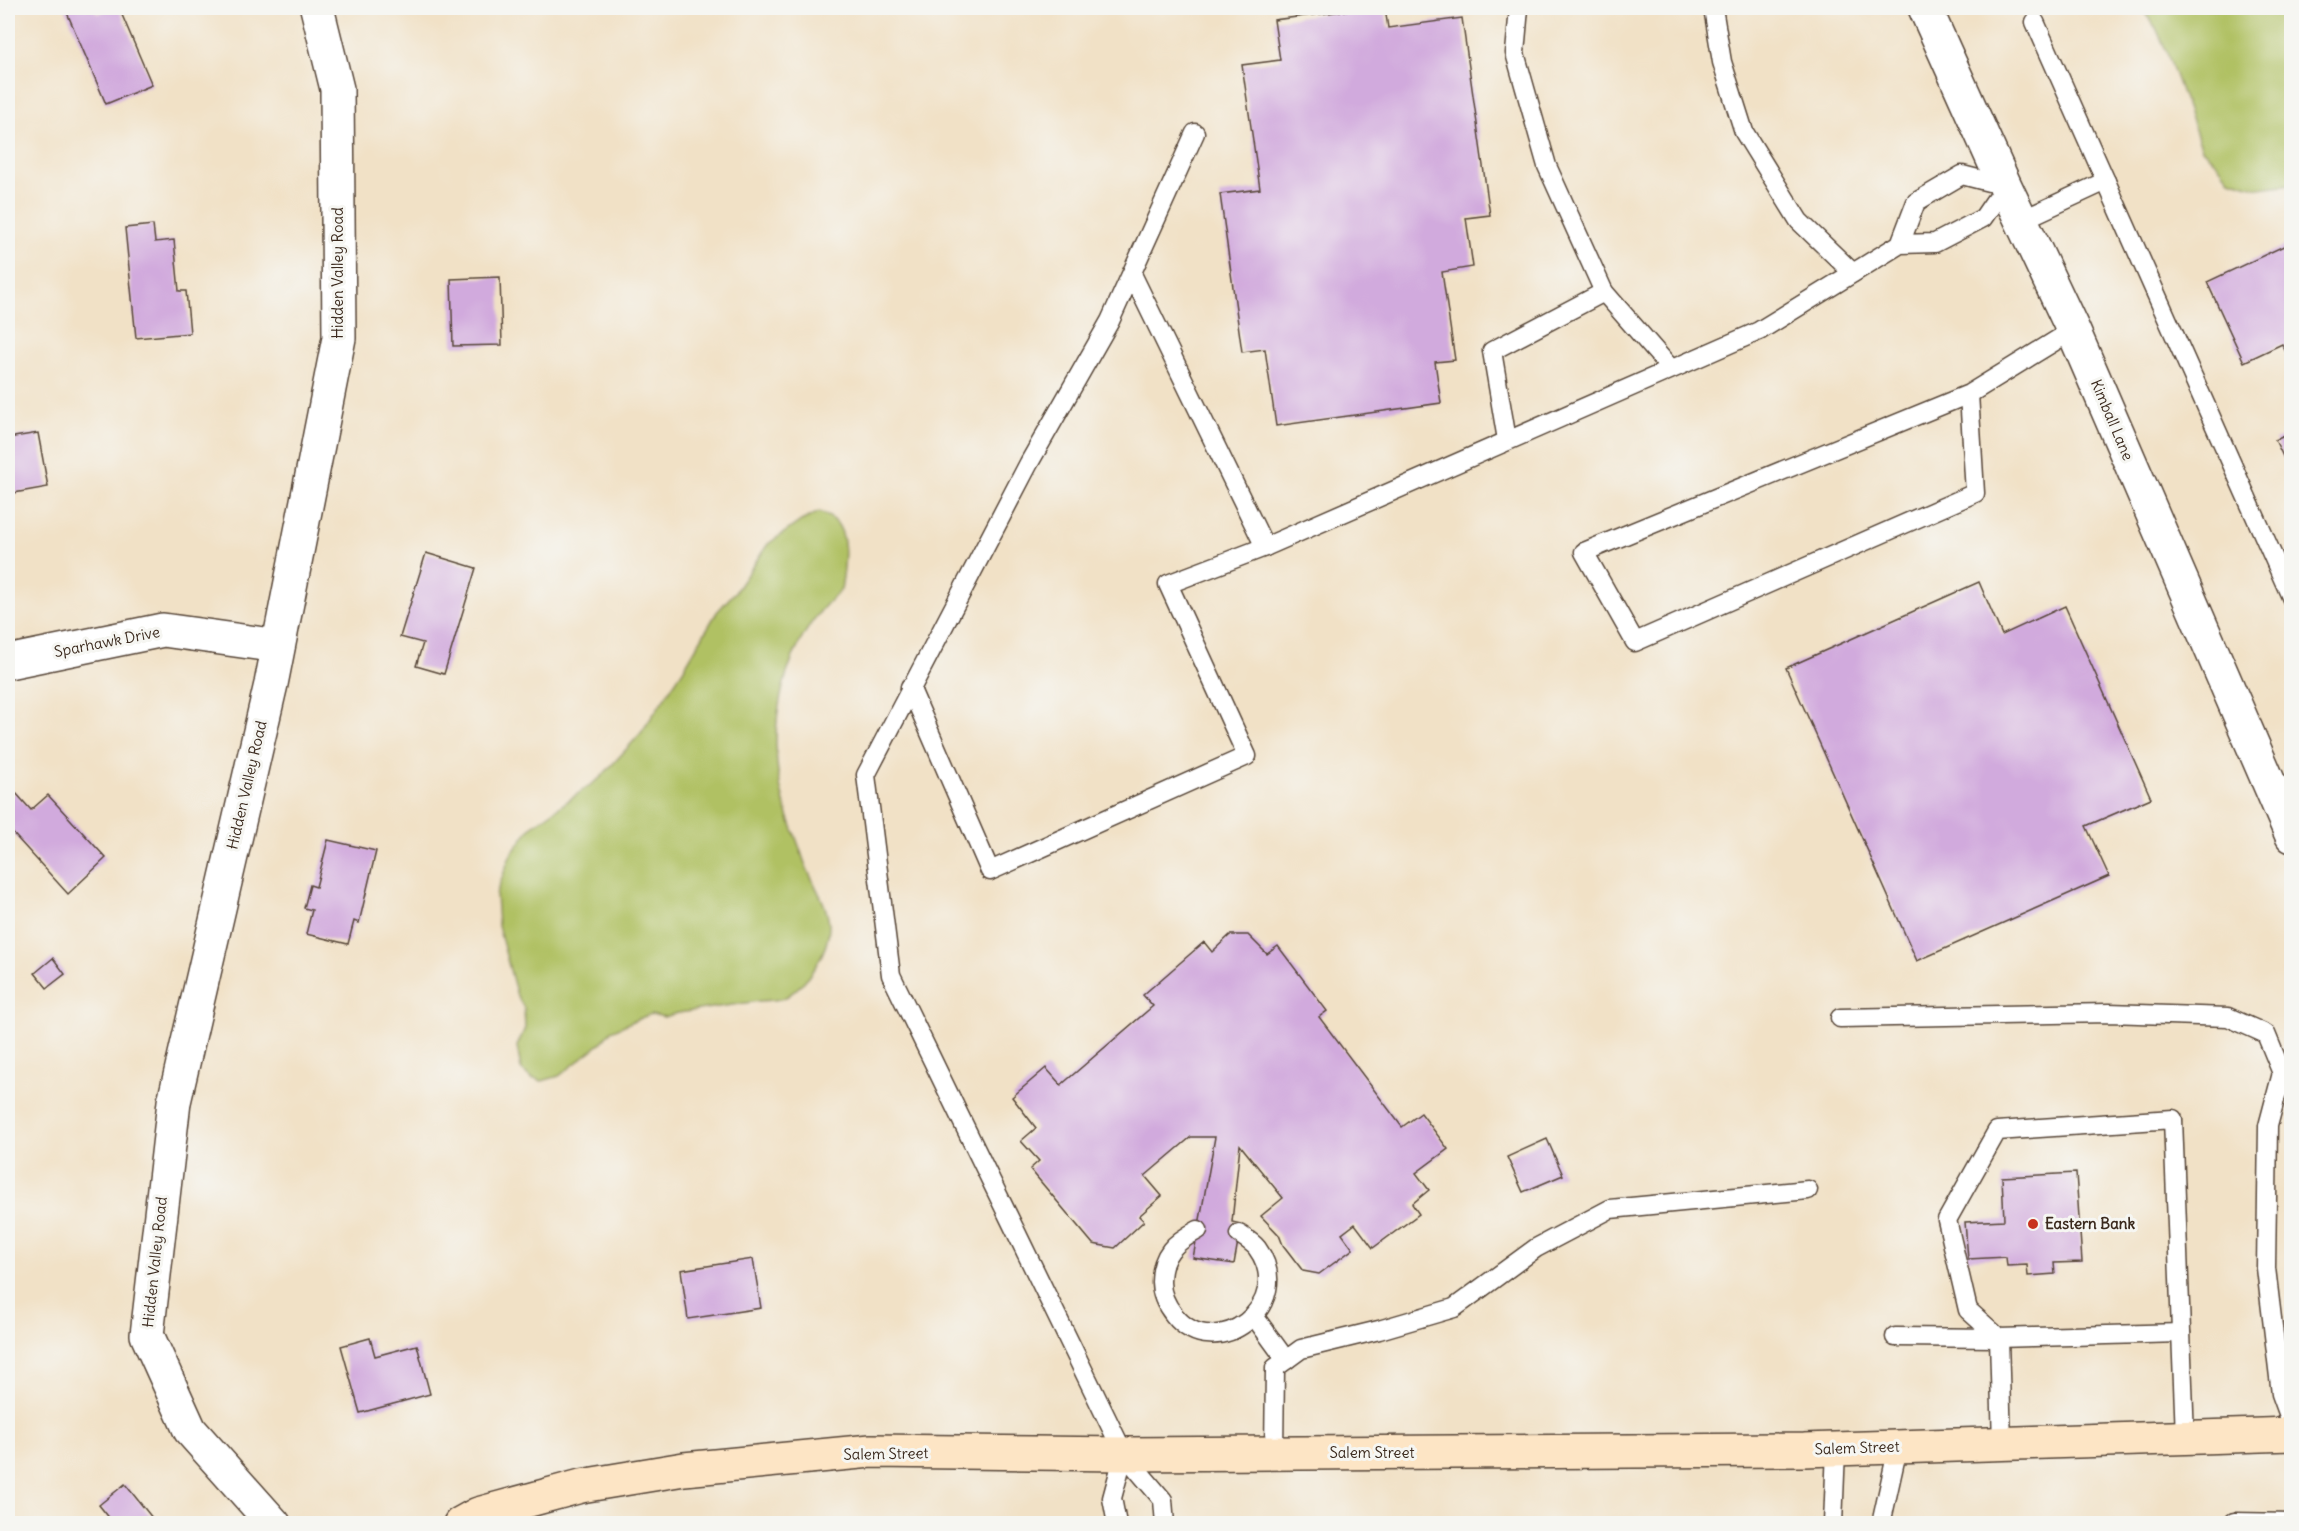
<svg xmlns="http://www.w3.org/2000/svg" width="2299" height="1531" viewBox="0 0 2299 1531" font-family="Delius,sans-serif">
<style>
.green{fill:#b0c164;stroke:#767641;stroke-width:1.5}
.building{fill:#d1aadd}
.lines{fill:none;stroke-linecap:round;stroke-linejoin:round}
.service-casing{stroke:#564537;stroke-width:21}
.minor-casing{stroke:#564537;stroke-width:36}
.secondary-casing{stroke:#564537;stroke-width:36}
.service{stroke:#fff;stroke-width:18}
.minor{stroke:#fff;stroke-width:33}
.secondary{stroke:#fde5c5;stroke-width:33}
.poi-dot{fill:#c8321e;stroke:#f6f6f2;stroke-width:2}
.labels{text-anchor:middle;stroke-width:6;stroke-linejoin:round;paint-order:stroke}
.street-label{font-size:15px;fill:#3b2a1e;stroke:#f6f6f2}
.poi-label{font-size:15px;font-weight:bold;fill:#3b2a1e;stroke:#f6f6f2;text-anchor:start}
</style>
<rect width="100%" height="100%" fill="#f6f6f2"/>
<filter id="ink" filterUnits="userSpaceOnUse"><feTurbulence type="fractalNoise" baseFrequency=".0167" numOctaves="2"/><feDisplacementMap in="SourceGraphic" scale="12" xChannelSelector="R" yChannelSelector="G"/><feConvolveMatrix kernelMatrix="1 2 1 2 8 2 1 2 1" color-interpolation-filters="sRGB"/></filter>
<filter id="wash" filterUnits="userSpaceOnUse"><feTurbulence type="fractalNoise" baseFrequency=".008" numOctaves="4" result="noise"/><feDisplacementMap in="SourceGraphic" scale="24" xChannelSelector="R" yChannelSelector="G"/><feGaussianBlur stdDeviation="1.35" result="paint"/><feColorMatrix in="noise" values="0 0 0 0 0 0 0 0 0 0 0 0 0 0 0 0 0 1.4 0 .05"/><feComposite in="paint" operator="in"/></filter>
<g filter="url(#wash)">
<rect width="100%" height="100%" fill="#f1e1c6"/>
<g class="green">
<polygon points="2141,8 2291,8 2291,184 2259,188 2229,179 2217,163 2202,149 2166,50 2156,28"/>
<path d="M819 512C824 514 831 517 835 521 850 537 844 571 841 590 782 641 764 728 784 802 789 821 797 839 803 858 810 881 827 900 829 925 830 951 807 984 786 997 779 1001 767 1000 759 1001 732 1005 705 1009 678 1013L664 1017 651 1014 631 1022 611 1031 601 1043 559 1076 542 1081 531 1078 521 1069 517 1046 525 1028 524 1008 517 996 498 926 496 894 510 856 531 827 600 778 641 733 683 670 717 612 735 592 768 544 801 521Z"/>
</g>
<g id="blocks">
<g class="building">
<polygon points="65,8 94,8 97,14 112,8 119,8 152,85 106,104"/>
<polygon points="1366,8 1385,8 1388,28 1462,18 1490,215 1466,218 1473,267 1442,272 1455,360 1435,362 1441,403 1276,426 1265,349 1242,352 1220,194 1260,189 1242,65 1280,60 1274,20"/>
<polygon points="153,225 155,242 174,240 179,291 186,291 190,333 136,338 125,228"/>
<polygon points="2288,244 2292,252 2292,365 2282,344 2244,362 2207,282"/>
<polygon points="500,277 502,345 453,346 451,279"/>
<polygon points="38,433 48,487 8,494 8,438"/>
<polygon points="2292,433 2292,475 2275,440"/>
<polygon points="426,553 476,568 444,674 416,666 423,643 400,637"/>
<polygon points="1979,582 2002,635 2065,606 2151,798 2086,826 2109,876 1917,961 1786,668"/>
<polygon points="15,792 31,810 48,795 106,858 68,894 8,828 8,799"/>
<polygon points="328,840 376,851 359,923 354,921 348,944 306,934 312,910 304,908 310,885 316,887"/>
<polygon points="1230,935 1248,935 1267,954 1278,946 1327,1011 1319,1017 1402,1127 1421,1113 1448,1149 1416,1173 1429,1190 1412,1204 1419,1214 1373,1248 1355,1224 1342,1234 1353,1249 1319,1274 1303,1271 1283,1245 1279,1235 1261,1216 1283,1198 1240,1145 1232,1222 1241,1224 1234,1264 1193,1258 1215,1137 1191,1137 1145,1176 1162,1196 1139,1216 1144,1221 1115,1248 1093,1244 1030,1169 1039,1161 1021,1141 1036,1128 1012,1097 1046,1068 1061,1085 1153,1006 1143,995 1204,942 1212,952"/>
<polygon points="53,958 65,974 47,988 35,973"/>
<polygon points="1547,1139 1563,1175 1523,1192 1507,1157"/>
<polygon points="2076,1173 2082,1262 2054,1263 2055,1274 2028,1276 2027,1265 2007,1266 2006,1257 1968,1259 1965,1222 2004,1220 2002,1177"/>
<polygon points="753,1259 761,1308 688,1319 681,1270"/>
<polygon points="370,1338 375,1356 417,1345 430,1394 360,1413 341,1346"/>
<polygon points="125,1484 157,1524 107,1524 111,1520 99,1505"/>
</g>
</g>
</g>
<g filter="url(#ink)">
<use href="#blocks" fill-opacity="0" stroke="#564537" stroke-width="1.5"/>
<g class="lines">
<defs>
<g id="service">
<polyline points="1519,8 1515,53 1547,166 1604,292"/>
<polyline points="1713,8 1722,62 1744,132 1799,221 1853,273"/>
<polyline points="2035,22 2292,599"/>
<polyline points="2022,220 2106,181"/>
<polyline points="1132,274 1265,547 1759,331 1900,244 1935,243 1983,218 2005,186 1962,175 1916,202 1900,244"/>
<polyline points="1969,394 1975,493 1635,642 1584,552 1969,394 2073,330"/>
<polyline points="1507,440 1492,351 1604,292 1671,369"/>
<polyline points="910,687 990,871 1247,756 1168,584 1265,547"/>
<polyline points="1840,1018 2109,1013 2228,1017 2266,1034 2282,1073 2292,1090"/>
<polyline points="2282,1073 2268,1126 2266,1268 2281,1394 2292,1424"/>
<path d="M1198 1230C1175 1242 1161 1254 1161 1282 1161 1295 1166 1305 1174 1315 1215 1367 1298 1304 1257 1248 1253 1243 1245 1238 1239 1234"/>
<polyline points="1254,1316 1286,1360"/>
<polyline points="1895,1337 1999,1338 2181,1333"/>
<polyline points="2002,1444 1999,1338 1968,1310 1947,1220 1997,1131 2173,1119 2185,1437"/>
<polyline points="1274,1453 1275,1368 1301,1349 1379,1330 1454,1308 1536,1248 1610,1209 1808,1190"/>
<polyline points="2234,1522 2292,1523"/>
<polyline points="1117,1524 1112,1498 1124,1454"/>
<polyline points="1165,1524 1163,1500 1124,1454 891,975 866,775 1029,463 1110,321 1195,133"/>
<polyline points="1833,1524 1836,1449"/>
<polyline points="1881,1524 1898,1447"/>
</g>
<g id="minor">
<polyline points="1925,8 2005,186 2073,330 2292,836"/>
<polyline points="8,662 163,630 278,646"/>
<polyline points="274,1524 190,1430 147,1335 174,1102 271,684 339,338 337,89 317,8"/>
</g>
<polyline id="secondary" points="460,1524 478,1514 581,1486 684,1469 871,1451 1124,1454 1804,1450 2292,1434"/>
</defs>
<use href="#service" class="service-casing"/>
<use href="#minor" class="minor-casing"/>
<use href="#secondary" class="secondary-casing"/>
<use href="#service" class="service"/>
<use href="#minor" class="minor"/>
<use href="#secondary" class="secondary"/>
</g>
</g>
<circle class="poi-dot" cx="2033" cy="1224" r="6"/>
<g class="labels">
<g class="street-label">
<text transform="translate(338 273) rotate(-90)" y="5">Hidden Valley Road</text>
<text transform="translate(2112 420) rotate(67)" y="5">Kimball Lane</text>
<text transform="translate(107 642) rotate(-11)" y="5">Sparhawk Drive</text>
<text transform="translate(247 785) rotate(-77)" y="5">Hidden Valley Road</text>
<text transform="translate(155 1262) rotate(-84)" y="5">Hidden Valley Road</text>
<text transform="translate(1857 1448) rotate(-2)" y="5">Salem Street</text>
<text x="1372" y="1458">Salem Street</text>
<text transform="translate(886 1454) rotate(-1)" y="5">Salem Street</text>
</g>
<g class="poi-label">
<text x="2045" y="1229">Eastern Bank</text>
</g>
</g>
<rect width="2299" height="1531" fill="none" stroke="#f6f6f2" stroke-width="30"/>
</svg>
